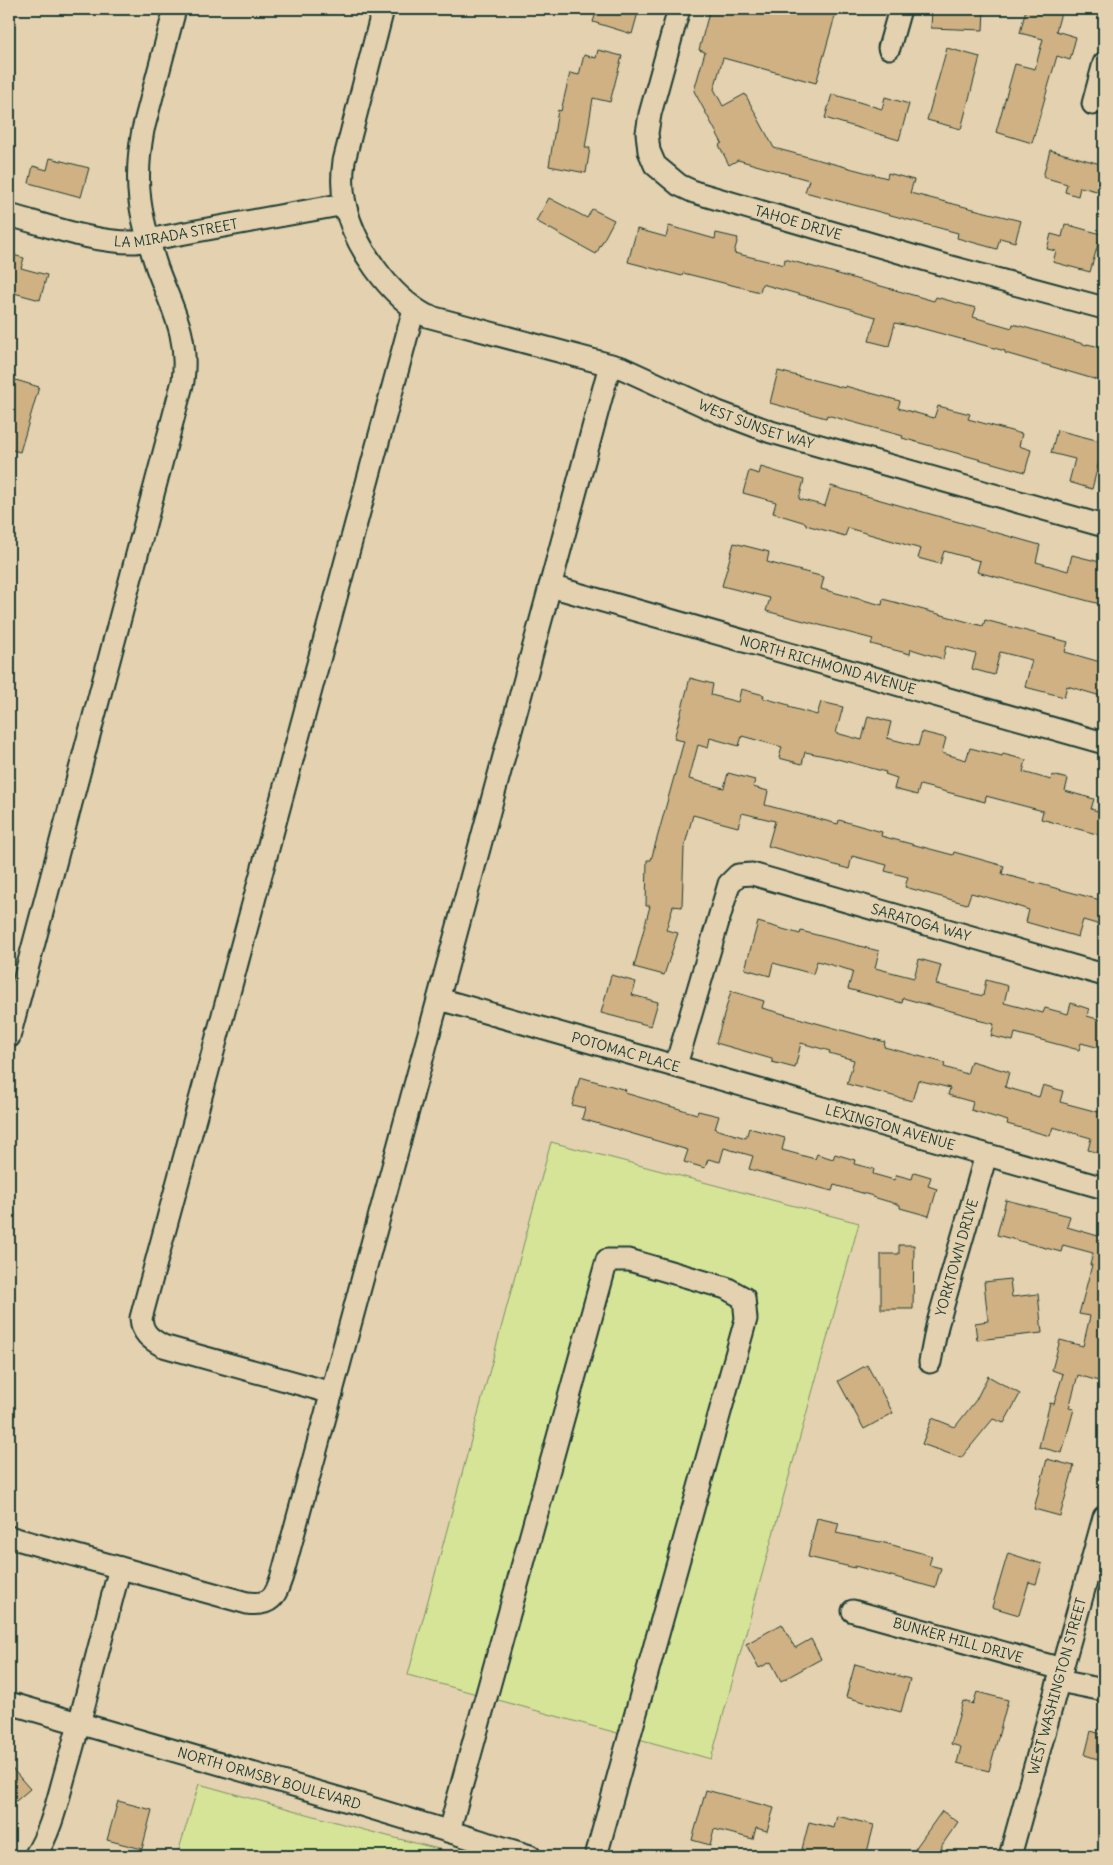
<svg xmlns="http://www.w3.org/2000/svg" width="1113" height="1865" viewBox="0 0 1113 1865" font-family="Delius,sans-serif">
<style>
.green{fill:#d6e497;stroke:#7a9066}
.building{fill:#cfb183;stroke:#1f3d34}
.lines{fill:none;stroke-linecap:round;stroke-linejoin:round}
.minor-casing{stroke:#1f3d34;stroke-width:25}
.minor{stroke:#e3d1af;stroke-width:21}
.labels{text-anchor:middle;stroke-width:4;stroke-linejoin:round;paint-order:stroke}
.street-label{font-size:14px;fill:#1f3d34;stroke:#e3d1af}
</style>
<rect width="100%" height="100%" fill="#e3d1af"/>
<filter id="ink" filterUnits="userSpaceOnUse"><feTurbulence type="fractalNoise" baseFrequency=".02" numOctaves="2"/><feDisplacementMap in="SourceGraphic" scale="10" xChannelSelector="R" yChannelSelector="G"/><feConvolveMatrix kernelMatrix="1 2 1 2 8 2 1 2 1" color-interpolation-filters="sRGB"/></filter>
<g filter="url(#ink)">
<g class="green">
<polygon points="551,1142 859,1223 711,1759 408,1675"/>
<polygon points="199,1784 368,1831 466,1856 177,1856"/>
</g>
<g class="building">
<polygon points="597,9 639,9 632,34 593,22"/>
<polygon points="710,9 837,9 816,83 723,58 714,89 723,106 745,94 774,148 887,178 888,173 914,180 910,193 1021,221 1015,242 1000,238 997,249 957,238 958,233 805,192 809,180 738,160 729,165 719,145 722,143 694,91 705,52 699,50"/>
<polygon points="932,9 984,9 983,30 931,28"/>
<polygon points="1026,9 1062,9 1056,31 1076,37 1070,60 1057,56 1032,143 996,132 1015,64 1035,69 1043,39 1020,33"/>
<polygon points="947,48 980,57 961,129 927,120"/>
<polygon points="598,50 622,56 610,102 593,98 585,148 590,148 586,173 549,166 558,110 561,111 570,73 579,75 584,55 596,58"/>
<polygon points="832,94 882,109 885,97 909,104 899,140 825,118"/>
<polygon points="1050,150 1104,165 1104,182 1101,192 1080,187 1078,196 1065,192 1067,184 1043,177"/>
<polygon points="50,158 89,168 81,197 29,183 33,166 47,170"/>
<polygon points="549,198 587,218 592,209 614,220 596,254 536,221"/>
<polygon points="1065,224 1101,234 1090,272 1053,262 1056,251 1047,249 1051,234 1062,237"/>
<polygon points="669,226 715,239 716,233 738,238 734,253 784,265 785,259 934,301 936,297 976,308 973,317 1012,328 1013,324 1087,345 1087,344 1104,348 1104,382 1005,353 1005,351 913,326 913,327 895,323 889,346 869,341 876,317 855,311 855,310 762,284 760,292 683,273 682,276 628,262 637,229 666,237"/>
<polygon points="9,254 24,258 21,268 47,275 40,300 14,293 13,297 9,296"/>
<polygon points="778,371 845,388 845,386 900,401 898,408 934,418 938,406 970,414 968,419 1022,434 1019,446 1031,450 1025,472 902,438 903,436 827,415 826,418 770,403"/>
<polygon points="9,378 39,387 20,452 9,449"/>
<polygon points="1057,430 1104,442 1092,489 1069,482 1075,459 1051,453"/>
<polygon points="761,467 804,480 799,499 825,506 831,486 1040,545 1036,562 1068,571 1072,555 1104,563 1104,605 977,572 980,561 944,551 940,564 918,558 921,549 848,528 845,536 806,525 806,523 773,513 776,502 743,493 749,471 759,474"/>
<polygon points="734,543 769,552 767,562 824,577 821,589 882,605 883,599 983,626 985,620 1068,642 1065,652 1104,663 1104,697 1067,686 1064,697 1025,687 1032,660 1000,652 994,675 972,669 976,654 946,646 943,659 911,649 910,654 871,644 873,639 766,611 770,598 722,586"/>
<polygon points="690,678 713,684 711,695 738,702 741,689 764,695 763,698 789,705 788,707 817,715 821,702 843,707 836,733 862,740 868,716 891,722 887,738 918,746 922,732 946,738 942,753 966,760 970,748 1002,756 1003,754 1026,760 1023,772 1051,780 1052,775 1068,779 1065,791 1094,799 1091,809 1104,813 1104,836 1041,819 1043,811 986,796 985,802 920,785 917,795 894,789 897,778 885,774 886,772 830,757 805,752 802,764 779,758 782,747 742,736 739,746 710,738 708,748 698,745 689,779 724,788 728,773 755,780 753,787 768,791 765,805 838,824 839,820 882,832 881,836 953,855 954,852 1004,866 1002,874 1104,901 1104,926 1083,920 1078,937 1026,922 1029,910 1001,901 971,893 967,904 905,887 908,877 885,871 887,865 852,856 849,869 768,846 775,821 742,813 738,827 693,815 684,848 682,907 673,906 666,930 678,933 664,975 634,967 650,906 646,906 647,860 651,860 684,741 674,739"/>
<polygon points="758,922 800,934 801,931 879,951 875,968 914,978 919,959 941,965 936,984 983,996 986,980 1008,986 1004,1003 1043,1013 1045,1008 1068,1014 1071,1003 1089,1009 1087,1016 1104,1021 1104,1049 1081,1043 1079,1050 1015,1033 1013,1041 991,1036 994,1024 977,1020 977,1018 903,998 902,1003 848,989 853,971 817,961 813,974 773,963 770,976 745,969"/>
<polygon points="611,975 636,982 632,995 658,1002 651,1026 601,1013"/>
<polygon points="731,991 764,1001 762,1008 885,1042 884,1047 945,1063 944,1067 967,1074 971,1061 1009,1072 1005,1087 1039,1097 1043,1085 1063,1091 1060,1102 1098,1112 1100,1106 1104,1107 1104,1154 1088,1150 1091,1138 1053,1127 1050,1136 1007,1124 1008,1121 971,1110 973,1102 948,1095 950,1088 918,1080 912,1101 847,1084 854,1060 829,1053 830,1051 801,1043 795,1068 772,1062 772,1059 716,1043"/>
<polygon points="580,1077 626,1090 625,1093 697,1114 698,1111 719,1116 715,1129 746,1138 749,1128 785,1138 782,1150 815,1159 817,1154 833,1159 835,1154 855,1160 854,1164 874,1169 873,1174 894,1180 897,1175 912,1179 914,1172 931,1177 928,1186 937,1189 929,1216 900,1208 900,1205 873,1197 873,1196 834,1185 832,1191 749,1169 753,1156 724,1148 720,1162 708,1159 705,1168 684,1162 688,1150 582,1119 585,1108 572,1105"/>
<polygon points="1006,1200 1070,1216 1067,1227 1098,1236 1100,1227 1104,1228 1104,1374 1102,1382 1078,1375 1069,1408 1074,1409 1062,1453 1039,1447 1050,1403 1054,1404 1063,1374 1052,1370 1060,1340 1083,1346 1090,1316 1079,1314 1092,1265 1090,1265 1093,1253 1063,1245 1061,1252 997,1235"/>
<polygon points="899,1245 914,1245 913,1309 881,1309 881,1254 899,1254"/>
<polygon points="1010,1279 1012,1297 1038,1294 1042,1333 977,1340 975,1323 988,1321 984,1282"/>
<polygon points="867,1365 893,1413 864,1429 838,1381"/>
<polygon points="988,1376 1020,1394 1004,1423 993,1419 961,1458 922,1444 932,1418 955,1427 976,1400"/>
<polygon points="1047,1459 1074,1466 1060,1516 1034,1509"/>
<polygon points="817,1518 839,1523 836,1533 885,1543 932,1556 929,1565 941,1568 935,1588 855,1566 855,1568 808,1557"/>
<polygon points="1008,1553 1042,1564 1036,1584 1029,1582 1019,1615 992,1607"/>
<polygon points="782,1624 795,1648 811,1639 821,1659 781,1681 771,1662 759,1668 746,1644"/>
<polygon points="855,1664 910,1679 901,1712 846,1697"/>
<polygon points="977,1692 1008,1700 989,1771 957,1763 961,1747 951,1744 963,1701 973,1704"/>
<polygon points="1091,1731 1104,1735 1104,1761 1085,1755"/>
<polygon points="9,1765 30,1789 9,1807"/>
<polygon points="706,1790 774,1808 767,1831 756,1828 753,1839 714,1829 710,1845 692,1840"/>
<polygon points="118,1801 152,1810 142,1849 107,1840"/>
<polygon points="942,1811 958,1822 942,1845 941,1856 910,1856"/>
<polygon points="837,1816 874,1825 866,1856 815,1856 801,1853 809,1822 834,1828"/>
</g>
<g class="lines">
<defs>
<g id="minor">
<path id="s1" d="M383 9 344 161C342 175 342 190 345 204 354 246 389 296 427 316L622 368 718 412 771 432 1104 526"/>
<path id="s2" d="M679 9 650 114 647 133 649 151 655 165 679 185 694 192 940 264 1104 308"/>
<polyline points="889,48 900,9"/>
<polyline points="1093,104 1104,63"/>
<path id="s3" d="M9 215C50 226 93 243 136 242L345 204"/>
<path id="s4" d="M550 586 1104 743"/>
<path id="s5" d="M439 999 1104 1188"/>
<path d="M9 1037 183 381C189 335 172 309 157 268 140 216 133 185 143 130L175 9"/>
<path id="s6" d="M676 1065 729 884 738 875 752 874 1104 975"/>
<path id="s7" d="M930 1362 937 1326 986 1155"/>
<path d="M332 1393 163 1346C150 1339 142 1333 141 1318L414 309"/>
<path d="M9 1537 247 1603C271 1606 275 1597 282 1576L610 365"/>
<path id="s8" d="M853 1611 1062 1669"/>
<polyline points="1059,1681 1104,1690"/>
<path id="s9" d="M9 1703 338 1798 530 1856"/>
<polyline points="449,1831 607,1260 629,1260 726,1288 744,1298 746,1319 596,1856"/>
<path d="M35 1856C52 1830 58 1797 67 1767 86 1701 102 1634 120 1568"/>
<path id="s10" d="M1010 1856 1104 1517"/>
</g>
</defs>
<use href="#minor" class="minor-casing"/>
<use href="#minor" class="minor"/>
</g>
</g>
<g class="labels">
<g class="street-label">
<text dy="5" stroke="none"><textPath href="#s2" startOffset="318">TAHOE DRIVE</textPath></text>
<text dy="5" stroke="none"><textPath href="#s3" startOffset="171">LA MIRADA STREET</textPath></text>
<text dy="5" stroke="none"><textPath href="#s1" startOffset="690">WEST SUNSET WAY</textPath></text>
<text dy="5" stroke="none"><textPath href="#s4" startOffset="289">NORTH RICHMOND AVENUE</textPath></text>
<text dy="5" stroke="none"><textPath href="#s6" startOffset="391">SARATOGA WAY</textPath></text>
<text dy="5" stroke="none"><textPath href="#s5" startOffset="194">POTOMAC PLACE</textPath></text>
<text dy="5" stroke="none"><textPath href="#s5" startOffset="469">LEXINGTON AVENUE</textPath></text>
<text dy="5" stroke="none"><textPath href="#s7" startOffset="108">YORKTOWN DRIVE</textPath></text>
<text dy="5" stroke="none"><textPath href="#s8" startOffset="109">BUNKER HILL DRIVE</textPath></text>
<text dy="5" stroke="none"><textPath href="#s10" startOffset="176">WEST WASHINGTON STREET</textPath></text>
<text dy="5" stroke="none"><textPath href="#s9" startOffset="271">NORTH ORMSBY BOULEVARD</textPath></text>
</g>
</g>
<rect width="1113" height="1865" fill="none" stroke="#e3d1af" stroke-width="30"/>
<rect x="15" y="15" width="1083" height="1835" fill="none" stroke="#1f3d34" stroke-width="2" filter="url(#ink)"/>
</svg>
